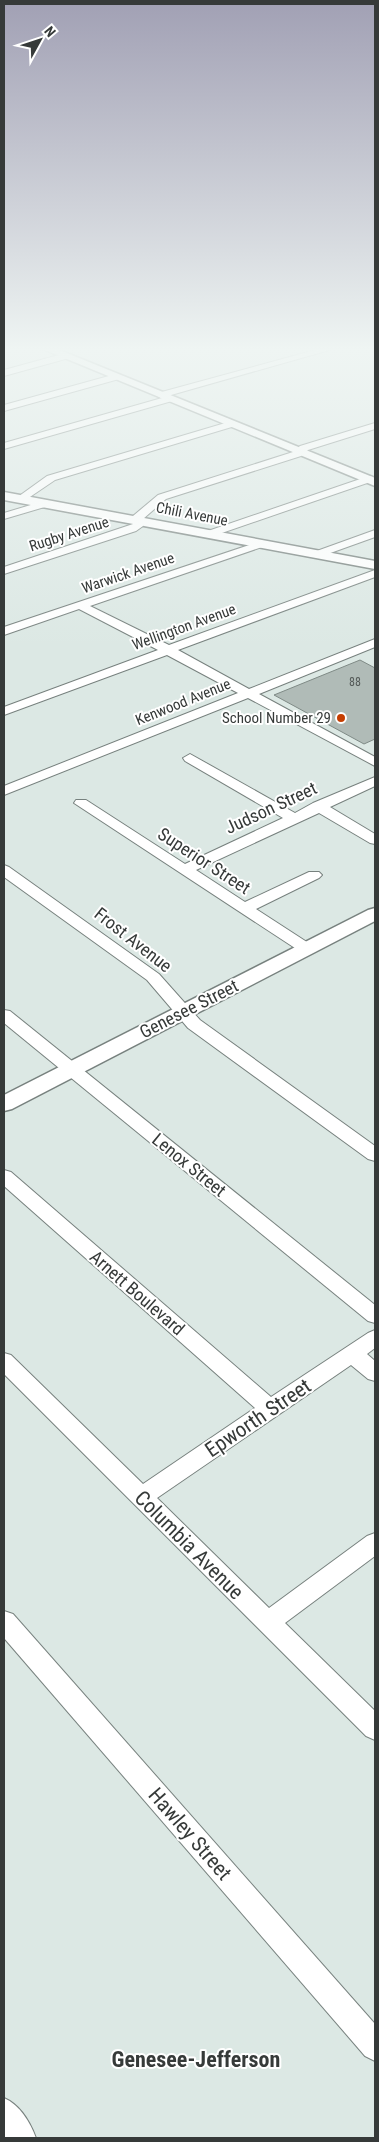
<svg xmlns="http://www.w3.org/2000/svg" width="379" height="2142" viewBox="0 0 379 2142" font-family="'Roboto Condensed',sans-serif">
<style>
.building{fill:#b0bbb7;stroke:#7f8a86}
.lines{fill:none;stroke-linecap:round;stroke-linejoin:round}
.minor-casing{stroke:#77817e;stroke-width:2}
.major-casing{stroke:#77817e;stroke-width:3}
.minor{fill:#fff;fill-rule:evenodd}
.major{fill:#fff;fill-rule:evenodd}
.rail{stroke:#89918e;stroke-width:2;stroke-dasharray:5.5 3;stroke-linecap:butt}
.poi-dot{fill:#c53e01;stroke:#fff;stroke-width:2}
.labels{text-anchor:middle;stroke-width:4;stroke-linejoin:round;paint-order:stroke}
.far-number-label{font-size:12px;fill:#545a58}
.far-street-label{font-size:15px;fill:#363a39;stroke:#fff}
.far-poi-label{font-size:15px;fill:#363a39;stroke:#fff;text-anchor:end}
.street-label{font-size:18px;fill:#363a39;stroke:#fff}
.near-street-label{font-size:21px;fill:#363a39;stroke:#fff}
.near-neighbourhood-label{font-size:22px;font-weight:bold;fill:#363a39;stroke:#fff}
</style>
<rect width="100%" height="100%" fill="#dce8e4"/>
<polygon class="building" points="360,660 375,668 375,739 364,744 274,695"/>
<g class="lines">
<defs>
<g id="minor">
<polygon points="326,347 340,347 164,397 161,398 156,395 158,393"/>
<polygon points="66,353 70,356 69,358 4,376 4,370"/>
<polygon points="116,374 119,375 119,379 4,411 4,405"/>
<polygon points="169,396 174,399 172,401 4,449 4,443"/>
<polygon points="232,421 237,424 235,426 55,480 24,501 20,502 15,499 47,476"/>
<polygon points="375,423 375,429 308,450 301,456 166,499 143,519 143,526 136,531 4,574 4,567 133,524 132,518 133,516 158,495 293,452 300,446"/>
<polygon points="369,476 373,477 374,479 373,481 213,536 205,536 203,534 205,532"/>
<polygon points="44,501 48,502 49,504 48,506 4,519 4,513"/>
<polygon points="375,530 375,537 322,556 314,556 312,554 314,552"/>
<polygon points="261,541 265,542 267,544 265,546 90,606 169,645 375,570 375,577 178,650 249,689 375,639 375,647 259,694 375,757 375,766 248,698 4,795 4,786 238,693 167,655 4,715 4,707 158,650 79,609 4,635 4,627"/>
<polygon points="190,754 295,813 313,803 375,777 375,786 330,807 375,834 375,844 370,843 319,813 196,870 245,902 309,872 319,872 322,875 319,878 256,909 313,946 315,949 313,952 301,952 74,803 76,800 86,800 185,864 283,818 185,761 183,758"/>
<polygon points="4,865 9,867 159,974 200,1020 375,1146 375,1161 368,1159 188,1028 147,980 4,877"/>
<polygon points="4,1010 10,1011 375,1305 375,1323 368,1321 4,1023"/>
<polygon points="4,1170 11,1172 271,1397 368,1333 375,1330 375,1348 367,1354 375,1361 375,1381 368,1379 351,1365 157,1498 269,1608 367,1536 375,1533 375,1556 285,1623 375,1711 375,1740 366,1736 4,1374 4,1353 11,1355 143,1484 255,1408 4,1186"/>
<polygon points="4,1611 13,1614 375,2024 375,2061 365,2056 4,1638"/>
<path d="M4 2098C20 2105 30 2122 36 2138H4Z"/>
</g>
<g id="major">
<polygon points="38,347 52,347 375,478 375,486"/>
<polygon points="4,492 375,561 375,569 4,500"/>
<polygon points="375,908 375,921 12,1109 4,1111 4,1095 368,910"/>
</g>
</defs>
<use href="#minor" class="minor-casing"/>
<use href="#major" class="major-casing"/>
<use href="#minor" class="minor"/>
<use href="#major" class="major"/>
<polyline class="rail" points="367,347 375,349"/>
</g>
<linearGradient id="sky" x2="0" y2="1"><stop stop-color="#a1a0b4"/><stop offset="0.54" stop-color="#eff5f3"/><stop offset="1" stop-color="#eff5f3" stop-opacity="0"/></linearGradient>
<rect width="379" height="647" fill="url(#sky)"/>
<circle class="poi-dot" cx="341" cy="718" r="5"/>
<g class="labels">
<g class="far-number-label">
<text x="355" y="686">88</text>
</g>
<g class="far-street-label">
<text transform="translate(192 514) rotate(11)" y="5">Chili Avenue</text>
<text transform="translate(69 534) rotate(-18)" y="5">Rugby Avenue</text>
<text transform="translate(128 573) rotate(-19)" y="5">Warwick Avenue</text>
<text transform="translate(184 627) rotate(-20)" y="5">Wellington Avenue</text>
<text transform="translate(183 702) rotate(-22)" y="5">Kenwood Avenue</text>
</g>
<g class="far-poi-label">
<text x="331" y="723">School Number 29</text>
</g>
<g class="street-label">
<text transform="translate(271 808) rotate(-25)" y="6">Judson Street</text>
<text transform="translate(204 861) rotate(33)" y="6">Superior Street</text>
<text transform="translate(133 940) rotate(38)" y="6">Frost Avenue</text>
<text transform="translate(189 1009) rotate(-27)" y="6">Genesee Street</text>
<text transform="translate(189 1165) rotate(39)" y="6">Lenox Street</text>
<text transform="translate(137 1293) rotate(41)" y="6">Arnett Boulevard</text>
</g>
<g class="near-street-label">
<text transform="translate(258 1418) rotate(-34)" y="7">Epworth Street</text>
<text transform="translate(189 1545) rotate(45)" y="7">Columbia Avenue</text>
<text transform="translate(190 1834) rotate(49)" y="7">Hawley Street</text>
</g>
<g class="near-neighbourhood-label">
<text x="196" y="2067">Genesee-Jefferson</text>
</g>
</g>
<rect width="379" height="2142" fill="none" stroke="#363a39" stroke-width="10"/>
<g transform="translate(40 40) rotate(50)" stroke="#ffffff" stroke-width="4" paint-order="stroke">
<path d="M0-4L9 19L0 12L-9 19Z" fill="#363a39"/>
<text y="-8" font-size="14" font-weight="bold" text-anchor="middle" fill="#363a39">N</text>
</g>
</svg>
